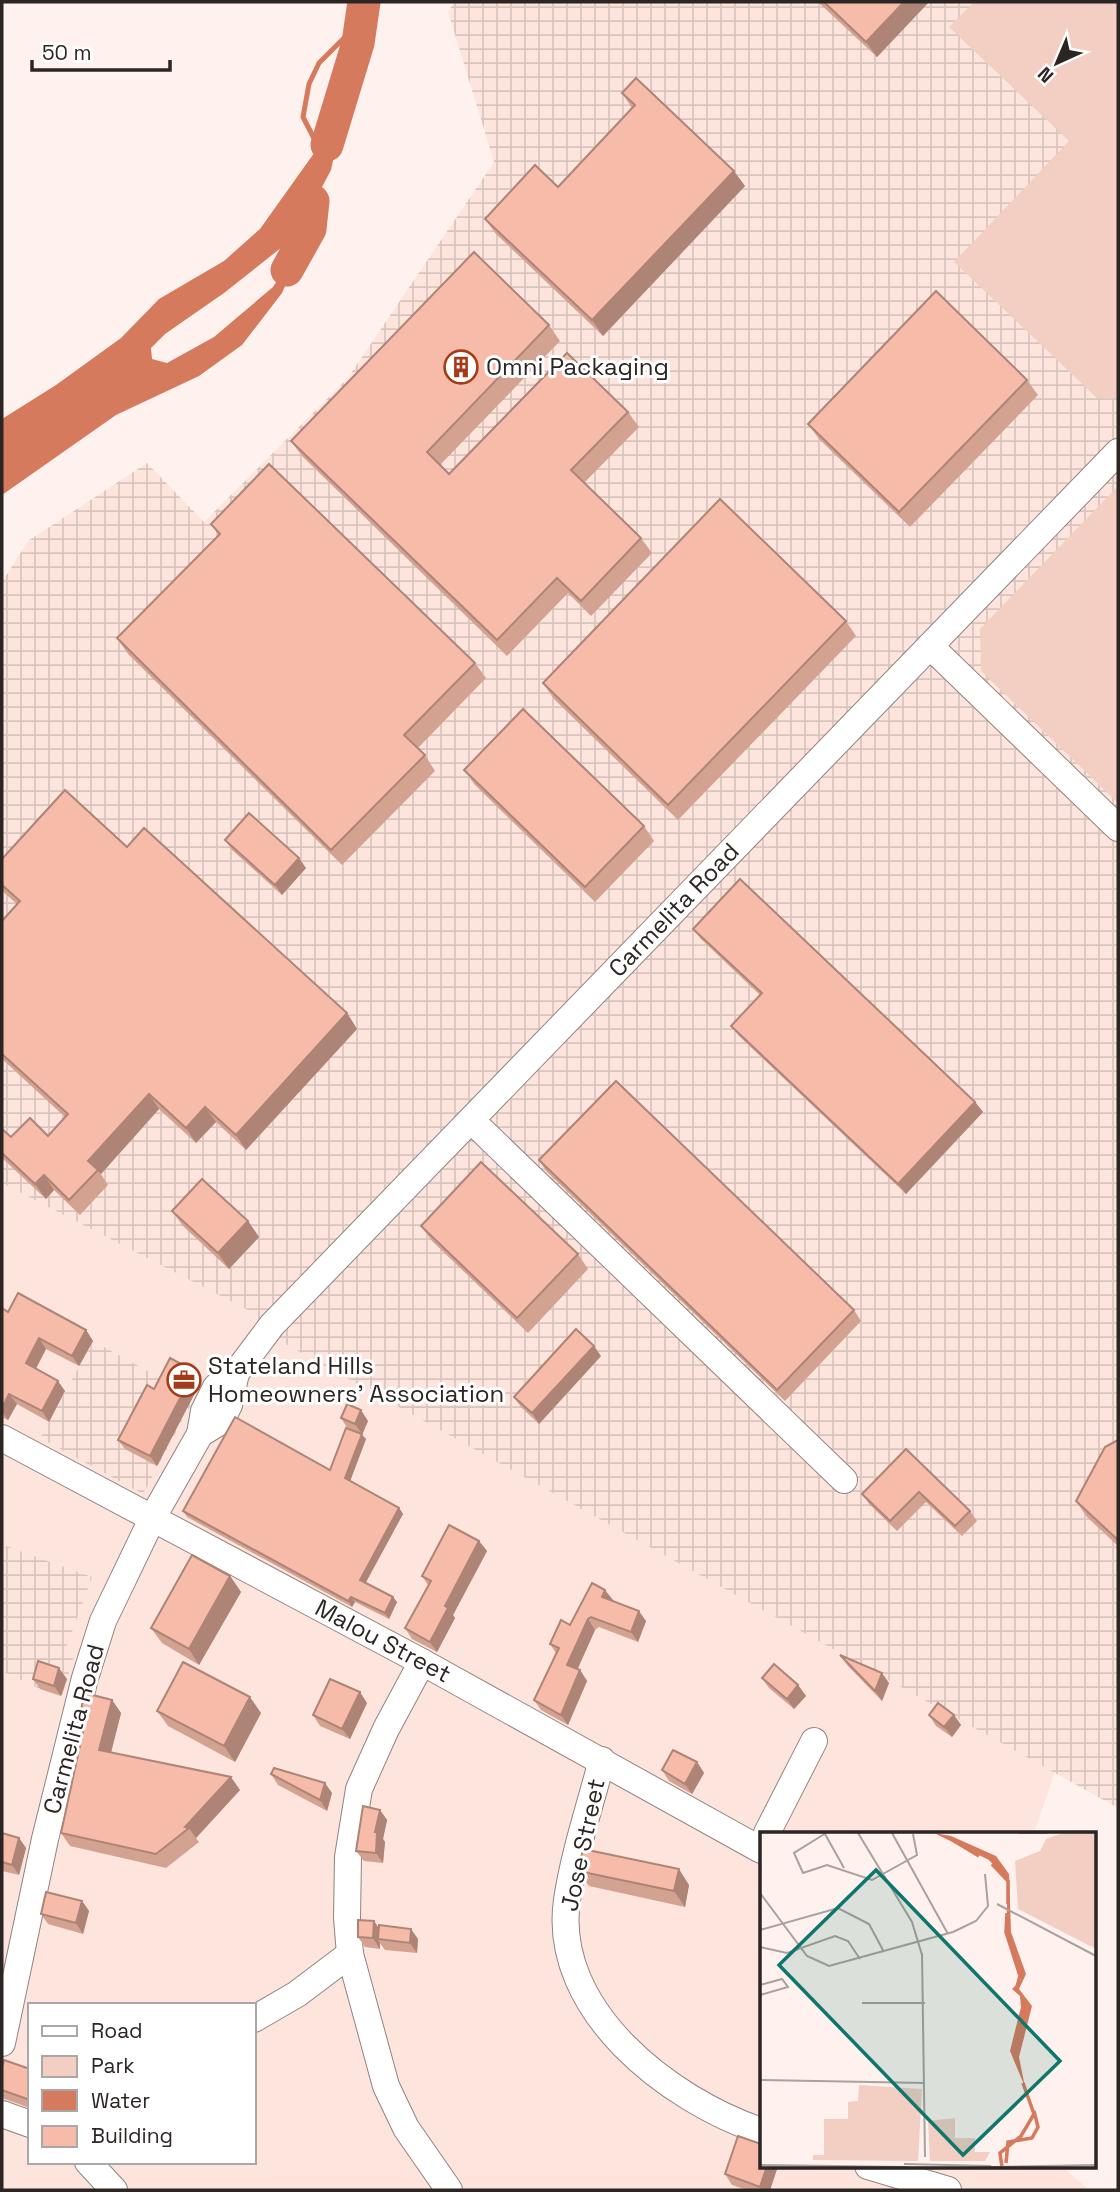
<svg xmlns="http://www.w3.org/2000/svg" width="1120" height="2192" viewBox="0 0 1120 2192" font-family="'Space Grotesk',sans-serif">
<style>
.built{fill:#fde5de;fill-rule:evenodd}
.industrial{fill:url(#industrial-grid)}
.green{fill:#f3cec2}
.water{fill:#d67a5d}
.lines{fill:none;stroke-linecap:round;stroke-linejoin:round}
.stream{stroke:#d67a5d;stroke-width:5}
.river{stroke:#d67a5d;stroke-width:33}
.minor-casing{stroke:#91837f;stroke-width:28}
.minor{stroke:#fff;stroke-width:26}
.wall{fill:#d4a291}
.shaded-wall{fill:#ad8476}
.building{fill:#f7bca9;stroke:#ad8476;stroke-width:2}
.labels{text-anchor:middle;stroke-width:6;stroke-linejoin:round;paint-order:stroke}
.poi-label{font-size:24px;fill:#2b2523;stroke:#fff;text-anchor:start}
.street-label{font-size:24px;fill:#2b2523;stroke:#fff}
.inset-river{fill:none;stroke:#d67a5d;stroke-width:3.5}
.inset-road{fill:none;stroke:#aaa09d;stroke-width:2}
.view{fill:#0f766e;fill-opacity:0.15;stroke:#0f766e;stroke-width:3.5}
.inset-edge{fill:none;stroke:#2b2523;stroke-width:3.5}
</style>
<defs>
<pattern id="industrial-grid" width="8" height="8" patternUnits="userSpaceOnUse" patternTransform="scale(1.75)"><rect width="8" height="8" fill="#fde5de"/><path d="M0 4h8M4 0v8" fill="none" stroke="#d9c4be"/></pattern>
</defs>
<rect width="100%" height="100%" fill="#fff2ee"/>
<path class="built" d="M2 1183 248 1310 282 1342 1055 1772 1034 1833H761V2166H1062L1089 2190H2ZM30 2005H254V2162H30Z"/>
<g class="industrial">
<polygon points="454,2 800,2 801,6 805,2 1118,2 1118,1808 282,1342 248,1310 2,1183 2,582 28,541 147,463 204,522 347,379 494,162 448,12"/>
<polygon points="93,1341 195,1397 143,1494 40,1438"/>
<polygon points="6,1546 92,1577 67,1646 76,1649 62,1696 40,1689 2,1671 2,1557"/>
</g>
<g class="green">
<polygon points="974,2 1118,2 1118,398 1097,398 954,262 1069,141 949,27"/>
<polygon points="1118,486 1118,803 981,671 980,629"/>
</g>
<polygon class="water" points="358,43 331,170 296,236 224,293 165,334 151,348 152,359 167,363 214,337 273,287 310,229 282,293 242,345 199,376 116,415 2,495 2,419 56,385 121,338 159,299 224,261 260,229 327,135 341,104"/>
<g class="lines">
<polyline class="stream" points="321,152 303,117 309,84 319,63 345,37 363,3"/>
<g class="river">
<polyline points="327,145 358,43 364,2"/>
<polyline points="287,270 310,229 313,201"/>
</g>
<defs>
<g id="minor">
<polyline points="930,646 1118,828"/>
<polyline points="471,1120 844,1480"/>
<polyline points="200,1434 221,1421 229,1405 236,1373"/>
<polyline points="2,1438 422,1662 761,1850"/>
<polyline points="422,1662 386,1729 359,1789 348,1857 347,1918 350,1954 386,2086 406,2128 449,2190"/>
<path d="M602 1760C590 1806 574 1853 567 1900 551 2010 669 2100 761 2131"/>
<polyline points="767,1833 814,1741"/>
<polyline points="254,2019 297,1994 350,1954"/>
<polyline points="2,2043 45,1839 85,1678 103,1621 153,1517 200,1434 204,1411 216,1387 236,1373 272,1325 1118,452"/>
<polyline points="2,2114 30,2124"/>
<polyline points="88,2162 114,2190"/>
<polyline points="868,2166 948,2190"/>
</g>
</defs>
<use href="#minor" class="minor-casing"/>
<use href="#minor" class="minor"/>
</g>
<g class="wall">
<polygon points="818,2 929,2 877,57"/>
<polygon points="622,93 745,186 603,336 496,234 485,219 558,187 632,108"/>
<polygon points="549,325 560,341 440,465 449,474 628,412 639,427 584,483 641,538 652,553 591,616 568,593 507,656 302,456 291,441"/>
<polygon points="1027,380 1038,395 910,527 819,439 808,424"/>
<polygon points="211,524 475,663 486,678 418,748 425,755 435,771 342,865 128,654 117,638 219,535"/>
<polygon points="846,621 856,636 678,820 554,699 543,683"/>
<polygon points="464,770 644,826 654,841 595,902 475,785"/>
<polygon points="225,840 306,868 282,895 232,850"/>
<polygon points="127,847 347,1013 357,1029 246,1150 216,1122 196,1143 159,1109 101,1174 108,1185 80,1215 54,1190 46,1199 2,1158 2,1129 11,1137 48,1136 65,1117 2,1059 2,921 17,904 2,891 2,859"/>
<polygon points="693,929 975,1102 983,1112 906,1194 739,1036 731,1026 760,995 701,939"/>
<polygon points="539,1160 854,1310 861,1321 785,1401 546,1171"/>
<polygon points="172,1211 248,1221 259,1237 229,1269 183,1226"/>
<polygon points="421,1226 578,1254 588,1269 528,1333 432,1241"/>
<polygon points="2,1308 8,1312 86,1330 93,1341 79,1366 46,1349 36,1369 65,1391 49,1422 17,1404 8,1420 2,1417"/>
<polygon points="601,1356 539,1424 521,1407 514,1397"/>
<polygon points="192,1370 199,1380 194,1388 196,1391 157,1466 125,1449 118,1440 154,1389"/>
<polygon points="341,1418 368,1421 362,1435 366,1439 350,1481 399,1508 403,1514 365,1583 393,1597 397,1602 389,1619 355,1602 352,1607 187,1517 183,1511 330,1470 348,1429"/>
<polygon points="1118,1440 1118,1546 1087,1517 1076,1501"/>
<polygon points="906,1449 970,1511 977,1521 962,1536 926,1502 897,1531 870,1505 862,1494"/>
<polygon points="479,1541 487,1551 453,1615 455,1618 437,1652 412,1639 405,1628 428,1585 422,1576"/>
<polygon points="230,1576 241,1592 199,1665 162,1643 151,1628"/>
<polygon points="613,1600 646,1621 638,1642 599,1627 595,1630 577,1669 580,1670 587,1681 568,1725 541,1710 534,1700 556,1653 550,1644 570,1625"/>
<polygon points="840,1655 889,1683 882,1701 848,1666"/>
<polygon points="762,1678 798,1685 806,1696 794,1709 769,1688"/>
<polygon points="33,1679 67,1679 61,1696 40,1689"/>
<polygon points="112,1700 121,1713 111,1753 240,1790 196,1838 199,1842 166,1868 70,1846 61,1833 83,1733 77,1725"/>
<polygon points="367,1703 350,1739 320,1726 313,1715"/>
<polygon points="157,1711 261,1713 235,1762 168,1726"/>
<polygon points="929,1715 954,1715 961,1725 952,1737 936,1726"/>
<polygon points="697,1762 704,1773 692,1794 669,1781 662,1770"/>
<polygon points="271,1774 332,1793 327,1811 278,1785"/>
<polygon points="380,1810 387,1820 383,1839 385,1842 383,1863 364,1861 356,1851"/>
<polygon points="2,1833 19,1838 26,1848 19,1875 2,1871"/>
<polygon points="578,1871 689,1885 685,1907 589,1886"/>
<polygon points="82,1901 89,1911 83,1934 48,1924 41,1914"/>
<polygon points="374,1921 379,1928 418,1939 417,1953 385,1950 380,1943 380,1949 365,1947 358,1937"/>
<polygon points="2,2067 30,2069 30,2108 2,2098"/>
<polygon points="761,2166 778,2166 770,2190 747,2190 732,2185 725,2174"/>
</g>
<g class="shaded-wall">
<polygon points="904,2 929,2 877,57 866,42"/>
<polygon points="734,171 745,186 603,336 592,320"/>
<polygon points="299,858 306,868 282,895 275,885"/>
<polygon points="347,1013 357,1029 246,1150 236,1135"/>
<polygon points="149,1094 159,1109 101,1174 88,1161"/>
<polygon points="975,1102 983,1112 906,1194 898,1184"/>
<polygon points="205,1107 216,1122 196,1143 186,1128"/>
<polygon points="44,1175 54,1190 46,1199 35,1184"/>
<polygon points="248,1221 259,1237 229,1269 218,1253"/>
<polygon points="86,1330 93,1341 79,1366 72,1356"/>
<polygon points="39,1338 46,1349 33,1374 26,1363"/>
<polygon points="594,1346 601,1356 539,1424 532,1413"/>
<polygon points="192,1370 199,1380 194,1388 196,1391 157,1466 150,1456"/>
<polygon points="58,1381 65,1391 49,1422 42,1411"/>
<polygon points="9,1394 17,1404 8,1420 2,1411 2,1408"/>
<polygon points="361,1410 368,1421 362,1435 366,1439 349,1484 345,1478 362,1434 355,1424"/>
<polygon points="399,1508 403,1514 364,1586 360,1580"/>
<polygon points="479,1541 487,1551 453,1615 455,1618 437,1652 430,1642 445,1606"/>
<polygon points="230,1576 241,1592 199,1665 189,1649"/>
<polygon points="605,1590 613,1600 609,1607 602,1597"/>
<polygon points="351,1597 355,1602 352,1607 348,1601"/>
<polygon points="393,1597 397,1602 389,1619 385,1613"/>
<polygon points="639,1611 646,1621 638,1642 631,1632"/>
<polygon points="588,1619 595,1630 575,1675 567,1665"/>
<polygon points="59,1668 67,1679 61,1696 54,1686"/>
<polygon points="580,1670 587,1681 568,1725 561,1715"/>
<polygon points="882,1673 889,1683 882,1701 875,1691"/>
<polygon points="798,1685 806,1696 794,1709 787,1699"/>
<polygon points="360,1692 367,1703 350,1739 342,1729"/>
<polygon points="250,1697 261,1713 235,1762 224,1746"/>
<polygon points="112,1700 121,1713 108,1764 99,1750"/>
<polygon points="954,1715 961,1725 952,1737 944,1727"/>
<polygon points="697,1762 704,1773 692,1794 685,1784"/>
<polygon points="231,1777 240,1790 196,1838 189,1828 185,1827"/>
<polygon points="325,1783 332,1793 327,1811 320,1800"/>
<polygon points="380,1810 387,1820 383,1839 385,1842 383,1863 376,1853 375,1832"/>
<polygon points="19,1838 26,1848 19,1875 12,1865"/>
<polygon points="679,1869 689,1885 685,1907 674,1891"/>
<polygon points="82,1901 89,1911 83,1934 76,1923"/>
<polygon points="374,1921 381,1932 378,1939 380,1943 380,1949 373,1938"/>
<polygon points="411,1929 418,1939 417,1953 410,1943"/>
<polygon points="767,2166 778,2166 770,2190 762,2190 760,2187"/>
</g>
<g class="building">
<polygon points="824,2 904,2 866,42"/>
<polygon points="636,78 734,171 592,320 485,219 535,165 558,187 635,105 622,93"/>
<polygon points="474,252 549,325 427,452 449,474 567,353 628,412 571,470 641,538 581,601 557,578 497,640 291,441"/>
<polygon points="936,291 1027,380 899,512 808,424"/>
<polygon points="269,464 475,663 404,735 425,755 331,850 117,638 220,534 211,524"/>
<polygon points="720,499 846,621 668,805 543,683"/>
<polygon points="523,709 644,826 585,887 464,770"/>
<polygon points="65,790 127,847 144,828 347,1013 236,1135 205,1107 186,1128 149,1094 88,1161 98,1170 69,1200 44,1175 35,1184 2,1153 2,1129 11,1137 30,1118 48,1136 68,1114 2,1054 2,921 20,901 2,885 2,859"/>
<polygon points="249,813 299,858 275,885 225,840"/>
<polygon points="740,879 975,1102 898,1184 731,1026 762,993 693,929"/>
<polygon points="616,1081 854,1310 777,1390 539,1160"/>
<polygon points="481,1162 578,1254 517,1318 421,1226"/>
<polygon points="202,1179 248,1221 218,1253 172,1211"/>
<polygon points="18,1293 86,1330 72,1356 39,1338 26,1363 58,1381 42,1411 9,1394 2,1408 2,1308 8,1312"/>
<polygon points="576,1329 594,1346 532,1413 514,1397"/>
<polygon points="170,1358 192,1370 187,1380 189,1381 150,1456 118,1440 147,1385 154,1389"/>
<polygon points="347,1404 361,1410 355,1424 341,1418"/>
<polygon points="235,1417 330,1470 346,1428 362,1434 345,1478 399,1508 360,1580 393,1597 385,1613 351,1597 348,1601 183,1511"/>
<polygon points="1118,1440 1118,1540 1076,1501 1105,1447"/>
<polygon points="906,1449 970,1511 955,1526 919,1492 890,1521 862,1494"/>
<polygon points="449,1525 479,1541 445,1606 448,1608 430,1642 405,1628 431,1581 422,1576"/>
<polygon points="192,1555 230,1576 189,1649 151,1628"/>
<polygon points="592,1583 605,1590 602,1597 639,1611 631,1632 591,1617 588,1619 567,1665 580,1670 561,1715 534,1700 559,1648 550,1644 561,1620 570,1625"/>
<polygon points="840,1655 882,1673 875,1691"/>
<polygon points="38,1661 59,1668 54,1686 33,1679"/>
<polygon points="183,1662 250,1697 224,1746 157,1711"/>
<polygon points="774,1664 798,1685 787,1699 762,1678"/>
<polygon points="330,1679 360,1692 342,1729 313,1715"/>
<polygon points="85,1693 112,1700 99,1750 231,1777 185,1827 189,1828 156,1854 61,1833 84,1727 77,1725"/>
<polygon points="938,1703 954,1715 944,1727 929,1715"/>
<polygon points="673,1750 697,1762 685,1784 662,1770"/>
<polygon points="274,1768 325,1783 320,1800 271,1774"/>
<polygon points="363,1806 380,1810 375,1832 377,1832 376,1853 356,1851"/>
<polygon points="2,1833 19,1838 12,1865 2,1862"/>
<polygon points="583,1849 679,1869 674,1891 578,1871"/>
<polygon points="46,1892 82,1901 76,1923 41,1914"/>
<polygon points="358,1920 374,1921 373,1938 358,1937"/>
<polygon points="379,1925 411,1929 410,1943 378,1939"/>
<polygon points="4,2060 30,2069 30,2100 2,2090 2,2067"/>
<polygon points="738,2136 761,2144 761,2166 767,2166 760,2187 725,2174"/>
</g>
<defs>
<symbol id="building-ring" viewBox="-11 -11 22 22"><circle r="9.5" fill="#fff" stroke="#a33c18" stroke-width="1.5"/><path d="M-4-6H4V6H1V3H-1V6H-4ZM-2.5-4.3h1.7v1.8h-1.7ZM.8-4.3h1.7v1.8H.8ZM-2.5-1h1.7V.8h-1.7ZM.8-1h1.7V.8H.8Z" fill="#a33c18"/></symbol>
<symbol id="office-ring" viewBox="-11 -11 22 22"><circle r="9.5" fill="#fff" stroke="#a33c18" stroke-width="1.5"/><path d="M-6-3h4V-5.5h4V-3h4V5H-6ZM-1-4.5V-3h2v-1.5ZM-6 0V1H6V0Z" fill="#a33c18"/></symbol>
</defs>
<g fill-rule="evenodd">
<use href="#building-ring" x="442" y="348" width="38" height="38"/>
<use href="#office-ring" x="165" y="1361" width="38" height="38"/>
</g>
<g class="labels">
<g class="poi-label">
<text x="486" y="375">Omni Packaging</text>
<text x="208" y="1374">Stateland Hills<tspan x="208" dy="28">Homeowners' Association</tspan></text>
</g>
<g class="street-label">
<text transform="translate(674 910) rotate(-46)" y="8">Carmelita Road</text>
<text transform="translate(383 1641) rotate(28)" y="8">Malou Street</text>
<text transform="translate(74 1729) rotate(-75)" y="8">Carmelita Road</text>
<text transform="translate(583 1845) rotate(-78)" y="8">Jose Street</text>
</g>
</g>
<g transform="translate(760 1832)">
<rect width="336" height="336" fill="#fff2ee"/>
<path d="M303 1H336V117L258 77 255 29 280 19 286 7ZM99 253 162 257 158 329 53 328V323H64V287H88V270L98 269ZM195 286V306H215V320H230L225 329H170L168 289Z" fill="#f3cec2"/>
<path d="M174 1 191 4 236 24 249 42 251 100 266 142 259 157 272 174 259 225 265 255 250 219 261 175 260 164 252 157 261 148 246 100 248 49 229 28Z" fill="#d67a5d"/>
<path class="inset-river" d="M194 9 219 24M232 32 248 49V72M247 81 246 100 260 144 256 158M246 331 248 310 272 306 278 295 274 279M242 335 240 321 261 304 274 282 263 251"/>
<path class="inset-road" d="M66 1 34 21 43 41 67 33 112 48 157 23 153 2M98 1 152 90 162 123M132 1 188 102M259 1H288M65 2 84 36M0 61 47 124 69 134 193 100 216 89 228 74 225 42M237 72 336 124M0 98 78 76 109 92 124 120M0 115 27 121 75 104 88 109 100 127M162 121 165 325M0 153 22 147 28 155 0 163M102 171H165M0 248 165 251M144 332 231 334M0 333 148 335M229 335 336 333"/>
<path class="view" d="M116 38 300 229 203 323 19 133Z"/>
<rect width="336" height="336" class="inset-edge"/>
</g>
<rect width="1120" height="2192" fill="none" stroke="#2b2523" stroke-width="7"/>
<rect x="28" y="2003" width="228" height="161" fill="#ffffff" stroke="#aaa8a7" stroke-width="2"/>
<rect x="42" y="2026" width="35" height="10" fill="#ffffff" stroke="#aaa8a7" stroke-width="2"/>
<text x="91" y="2038" font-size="21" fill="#2b2523">Road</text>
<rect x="42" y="2056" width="35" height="21" fill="#f3cec2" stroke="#aaa8a7" stroke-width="2"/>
<text x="91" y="2073" font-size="21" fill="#2b2523">Park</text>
<rect x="42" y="2090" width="35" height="21" fill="#d67a5d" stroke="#aaa8a7" stroke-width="2"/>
<text x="91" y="2108" font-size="21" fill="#2b2523">Water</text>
<rect x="42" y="2126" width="35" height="21" fill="#f7bca9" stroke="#aaa8a7" stroke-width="2"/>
<text x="91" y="2143" font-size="21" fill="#2b2523">Building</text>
<g transform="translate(1057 63) rotate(224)" stroke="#ffffff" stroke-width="5" paint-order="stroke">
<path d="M0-5L12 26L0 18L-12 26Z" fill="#2b2523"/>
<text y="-10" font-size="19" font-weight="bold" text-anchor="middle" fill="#2b2523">N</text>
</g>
<path d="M32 60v10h138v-10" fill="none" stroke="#2b2523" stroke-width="3.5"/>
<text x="42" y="60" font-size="21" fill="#2b2523" stroke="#ffffff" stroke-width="5" paint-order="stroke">50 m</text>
</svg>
